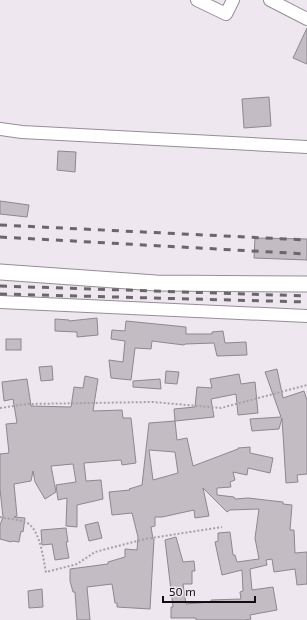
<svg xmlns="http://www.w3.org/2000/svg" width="307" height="620" viewBox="0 0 307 620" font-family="'Exo 2',sans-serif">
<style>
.building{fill:#c3bcc3;stroke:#8f878f;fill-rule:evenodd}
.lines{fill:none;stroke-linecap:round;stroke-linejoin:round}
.minor-casing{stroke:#958e96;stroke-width:14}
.major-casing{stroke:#958e96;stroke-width:17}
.path{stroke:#a6a1a7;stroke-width:2;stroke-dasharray:2 2;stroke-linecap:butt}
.minor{stroke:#fff;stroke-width:12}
.major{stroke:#fff;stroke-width:15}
.rail{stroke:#6b666b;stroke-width:3;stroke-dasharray:7 7;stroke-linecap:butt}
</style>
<rect width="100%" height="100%" fill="#eee7ef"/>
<g class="building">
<polygon points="307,28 307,64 293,58"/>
<polygon points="269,97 271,126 244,128 242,99"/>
<polygon points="58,151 76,152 75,172 57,170"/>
<polygon points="0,201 29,205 27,217 0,214"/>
<polygon points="255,238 307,239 307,260 254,258"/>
<polygon points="97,318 98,335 77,337 77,332 55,331 55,319 69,320 69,321"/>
<polygon points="126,321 186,327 186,334 212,334 212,332 223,331 225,343 246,342 247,355 217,356 214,343 185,344 184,345 152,341 151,349 135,348 131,380 111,378 109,360 123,362 125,341 111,339 112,330 125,331"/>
<rect x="6" y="339" width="15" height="11"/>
<polygon points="52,366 53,380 41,381 39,367"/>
<polygon points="277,369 283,398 304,391 307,400 307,474 297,475 298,482 286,483 282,418 279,429 252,431 250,419 281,417 265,372"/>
<polygon points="166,371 179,372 177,384 165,383"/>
<polygon points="239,374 241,384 255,382 258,413 238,415 236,394 211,399 214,417 175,421 174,409 195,407 197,387 212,388 210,379"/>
<polygon points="85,376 98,379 93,411 122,410 123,418 131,418 136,463 122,465 121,460 84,463 86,481 101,480 103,499 77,505 77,527 66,526 67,498 58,500 56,485 76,482 73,464 51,466 56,492 45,499 35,482 33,471 31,481 14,484 17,516 14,517 25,518 23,532 21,531 19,542 12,541 11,542 0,539 0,525 3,517 0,489 0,454 9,453 6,424 17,423 13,399 4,401 2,382 27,379 31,406 71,407 74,387 83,388"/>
<polygon points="160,379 161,389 133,387 133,381"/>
<path d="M175 421 177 440 187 438 193 466 238 449V448L250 447V453L273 458 270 473 248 468 247 475 233 472 235 480 230 482 231 487 217 488V495L234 497 235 499 248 498 283 502V504L292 505 290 530H294L295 553 307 552V584L297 585 295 569 274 572 272 559 266 560 267 565 250 569 252 590 273 587 277 610 250 615 251 619 245 620H196V618H171V607H173L165 540 176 537 183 562 194 561 195 571H192V584H183L186 604 211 602V600L241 599 240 592 243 591 242 570 222 575 215 542 218 541V533L230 532 233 555H235L237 562 259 559 255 538 259 509 230 510 227 512 203 488 209 516 195 518 194 510 162 517H155V526L151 527 153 539H154L150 609 117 607V603H115L112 584 87 587 90 620H77L75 592H73L70 581V569L108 564V562L125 557V549L137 550 138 537 132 513 112 515 109 492 130 490 129 489 142 485 149 423ZM149 450 175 452 178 473 153 480Z"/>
<polygon points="98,522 102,538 89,541 85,525"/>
<polygon points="66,528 68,542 66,542 69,558 55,560 52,544 42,545 41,530"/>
<polygon points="42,589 43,607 29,608 28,591"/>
</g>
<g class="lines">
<defs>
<g id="minor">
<polyline points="197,0 226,14 233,0"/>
<polyline points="270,0 307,19"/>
<polyline points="0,129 22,132 307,147"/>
<polyline points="0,302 307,316"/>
</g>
<polyline id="major" points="0,272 156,283 307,284"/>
</defs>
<use href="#minor" class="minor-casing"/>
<use href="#major" class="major-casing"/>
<g class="path">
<polyline points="0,408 27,404 153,402 221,408 307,385"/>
<path d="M0 517C8 519 17 519 25 522 40 527 43 558 46 572L77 564 95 552 145 539 222 527"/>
</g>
<use href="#minor" class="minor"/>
<use href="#major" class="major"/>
<g class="rail">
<polyline points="0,225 307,240"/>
<polyline points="0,237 307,254"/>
<polyline points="0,286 307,296"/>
<polyline points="0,294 307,302"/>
</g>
</g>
<path d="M163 596v6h92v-6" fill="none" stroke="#100e10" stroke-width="2"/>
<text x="169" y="596" font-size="12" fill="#100e10" stroke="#eee7ef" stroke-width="3" paint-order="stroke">50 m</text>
</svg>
